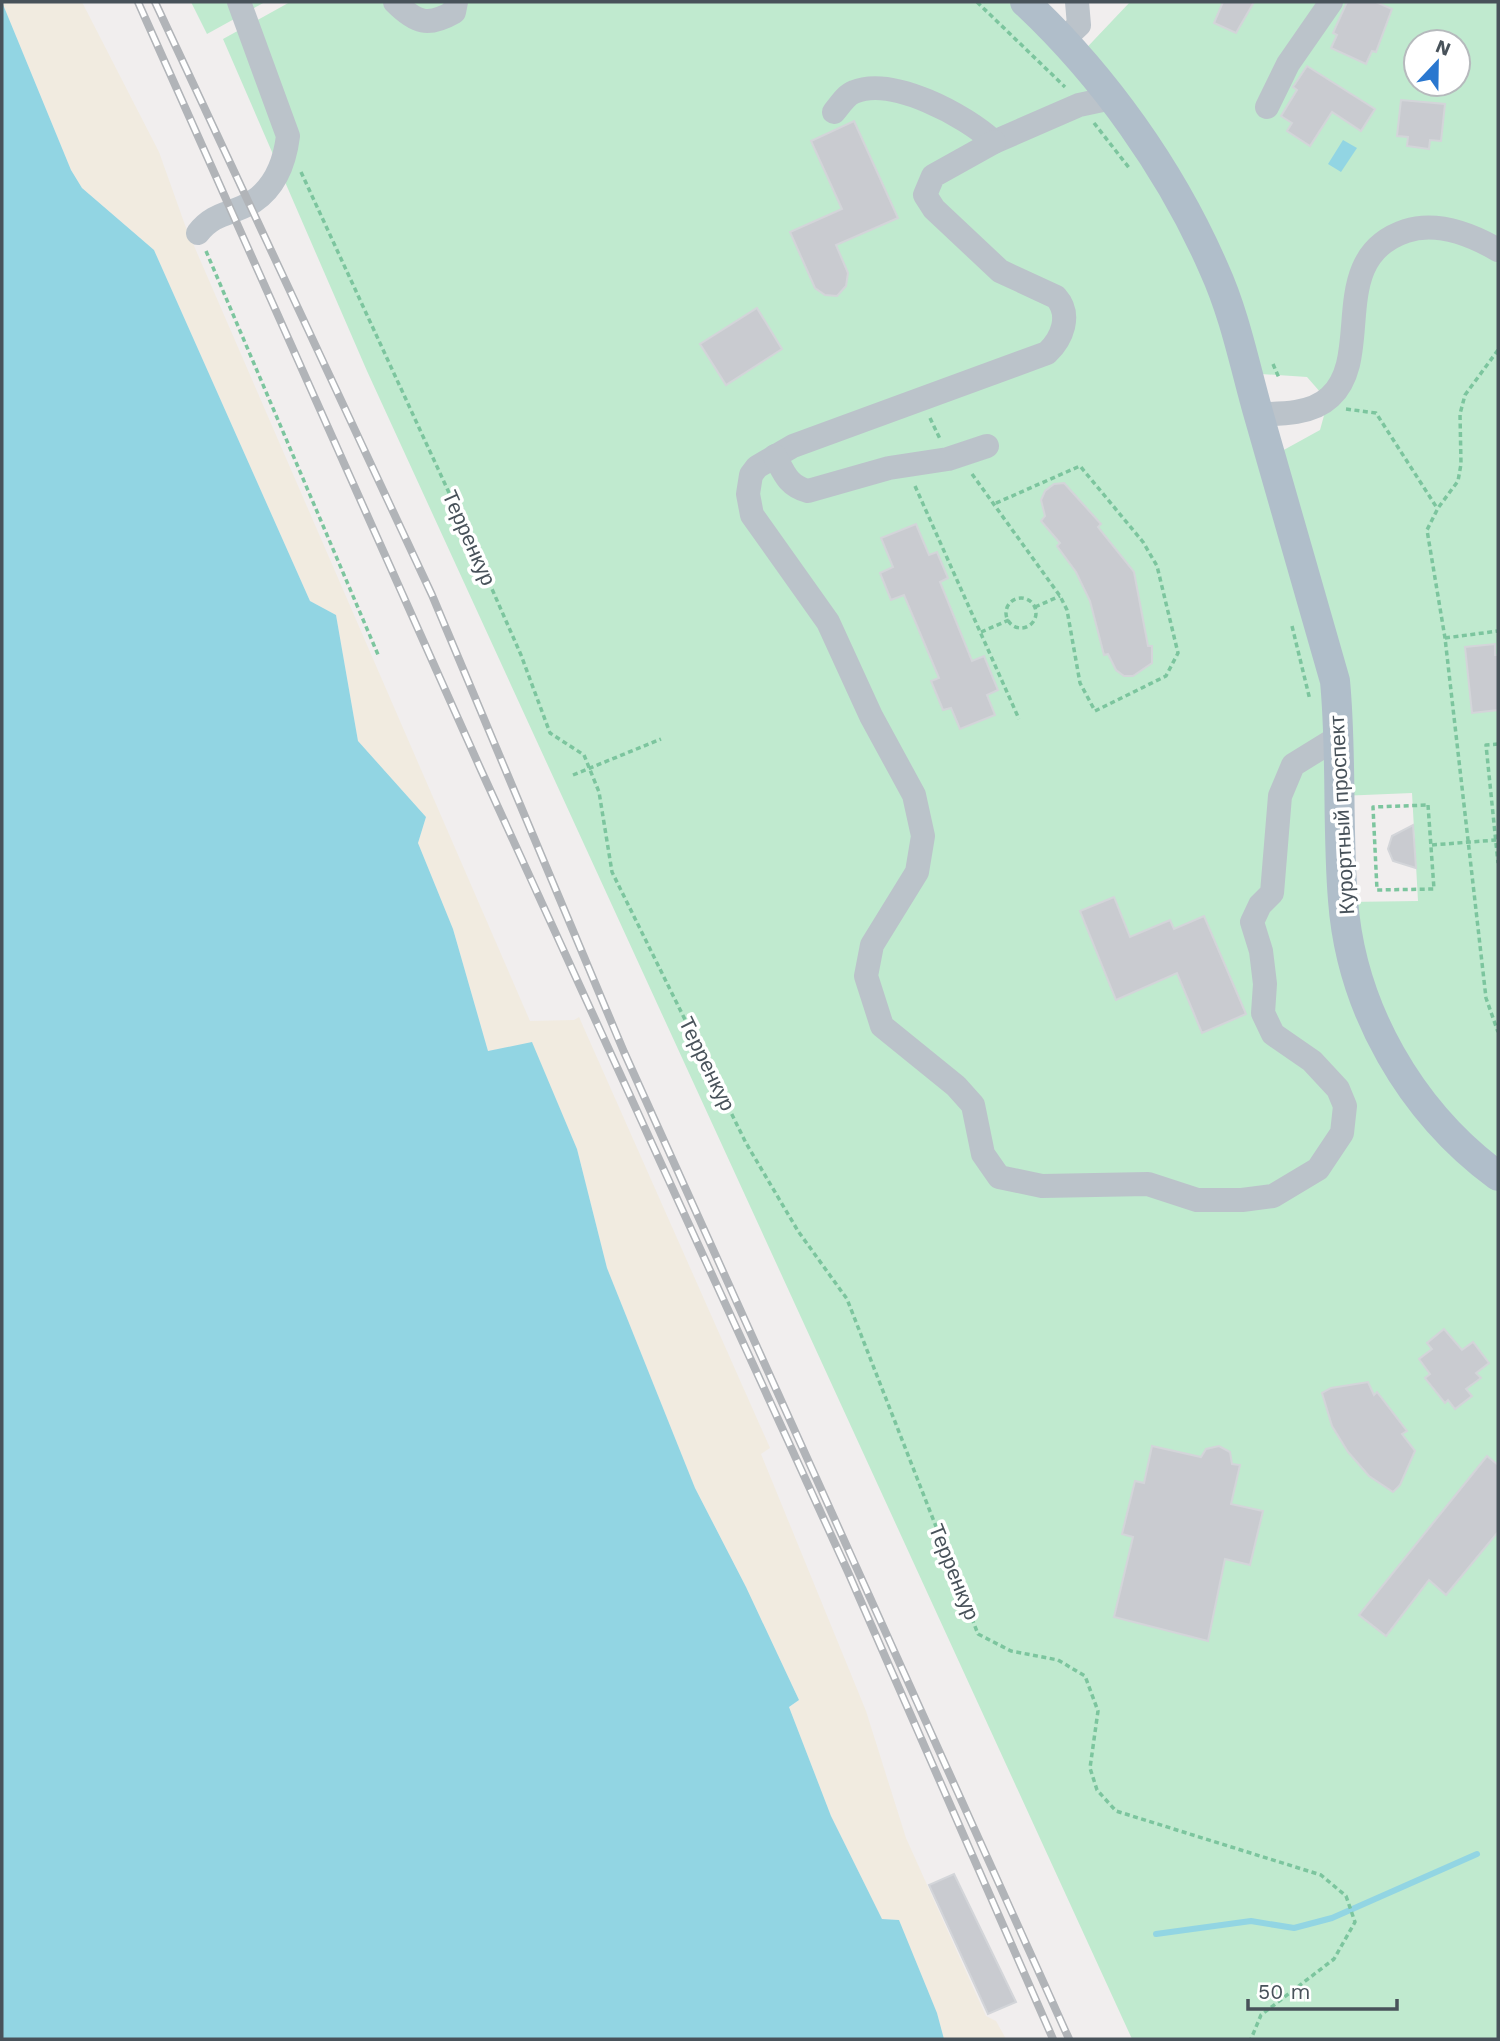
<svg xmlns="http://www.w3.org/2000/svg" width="1500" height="2041" viewBox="0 0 1500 2041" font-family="'Work Sans',sans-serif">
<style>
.green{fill:#c0eacf;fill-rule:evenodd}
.sand{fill:#f1ebe0}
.water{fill:#92d5e3}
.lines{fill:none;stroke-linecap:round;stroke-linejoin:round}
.stream{stroke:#92d5e3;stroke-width:6}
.building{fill:#c9cbd0;stroke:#d3d5d9;stroke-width:2}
.path{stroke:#7cc59e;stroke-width:3.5;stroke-dasharray:5 3.5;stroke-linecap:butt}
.minor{stroke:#bbc3ca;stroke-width:24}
.major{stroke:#b0beca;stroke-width:30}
.rail-casing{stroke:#b1b4b8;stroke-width:8}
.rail{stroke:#fff;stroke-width:5;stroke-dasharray:16;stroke-linecap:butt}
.labels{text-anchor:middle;stroke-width:7;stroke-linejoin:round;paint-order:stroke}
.street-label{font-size:21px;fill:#48525a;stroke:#fff}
</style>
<rect width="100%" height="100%" fill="#f1eeee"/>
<g class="green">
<polygon points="191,2 265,2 207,34"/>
<path d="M290 2H1023L1076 59 1130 2H1498V2039H1132L367 371 223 39ZM1416 42H1458V84H1416ZM1246 373 1307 377 1328 401 1320 430 1271 457ZM1412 793 1418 901 1347 902 1340 796Z"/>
</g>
<polygon class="sand" points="2,2 82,2 159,152 185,225 530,1021 574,1020 579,1017 770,1448 761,1454 866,1711 906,1838 986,2016 996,2021 1006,2039 944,2039 937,2013 899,1920 882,1919 831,1816 789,1707 799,1700 746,1587 695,1488 607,1268 577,1149 532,1043 488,1051 453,929 418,843 426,817 358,741 336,615 310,601 154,250 82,188 71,170"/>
<g class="water">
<polygon points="2,2 71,170 82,188 154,250 310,601 336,615 358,741 426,817 418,843 453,929 488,1051 532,1042 577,1149 607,1268 695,1488 746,1587 799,1700 789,1707 831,1816 882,1919 899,1920 937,2013 944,2039 2,2039"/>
<polygon points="1343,140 1357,148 1341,172 1328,164"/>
</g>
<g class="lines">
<polyline class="stream" points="1156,1934 1251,1921 1294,1928 1332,1918 1477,1854"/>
</g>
<g class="building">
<polygon points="1223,2 1254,2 1236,33 1214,23"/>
<polygon points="1347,2 1376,2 1392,9 1376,52 1372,51 1366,64 1331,48 1337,35 1333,33"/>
<polygon points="1307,66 1375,109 1361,131 1332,112 1310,146 1287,131 1292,123 1281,116 1297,90 1293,87"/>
<polygon points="1401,100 1445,104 1441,141 1430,140 1429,149 1407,146 1408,137 1397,136"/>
<polygon points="854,121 898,218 836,245 848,273 846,286 837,296 825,295 815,288 790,232 842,209 811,141"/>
<polygon points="757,308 782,349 726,385 700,344"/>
<polygon points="1064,483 1101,524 1098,527 1134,572 1148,646 1152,646 1152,663 1133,676 1124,676 1116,670 1108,654 1104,655 1090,601 1076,572 1057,546 1060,543 1041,521 1045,516 1041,500 1045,491 1054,484"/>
<polygon points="916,524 929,555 937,552 948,578 940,582 972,661 984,656 998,690 987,695 995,715 960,729 951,708 943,710 931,681 939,678 904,595 891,600 880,573 893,567 881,538"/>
<polygon points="1495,644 1495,655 1498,655 1498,710 1472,713 1465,647"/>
<polygon points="1413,825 1416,868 1393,861 1388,849 1392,836"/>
<polygon points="1114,897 1130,937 1170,920 1174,929 1204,916 1246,1014 1202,1033 1177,973 1116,1000 1080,911"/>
<polygon points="1444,1329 1462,1350 1473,1342 1489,1363 1476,1373 1481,1378 1466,1389 1472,1396 1455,1409 1448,1400 1445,1403 1425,1378 1430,1374 1419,1359 1432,1349 1427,1343"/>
<polygon points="1368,1382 1374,1395 1377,1392 1407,1431 1402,1434 1415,1451 1400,1485 1393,1492 1369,1476 1348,1452 1332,1426 1322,1393 1331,1388"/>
<polygon points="1152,1446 1201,1457 1206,1449 1219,1446 1230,1452 1232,1464 1240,1465 1231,1504 1263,1511 1250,1565 1225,1559 1208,1641 1114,1617 1133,1537 1122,1534 1135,1481 1144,1483"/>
<polygon points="1487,1456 1498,1465 1498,1532 1446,1595 1429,1580 1386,1636 1359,1615"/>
<polygon points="954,1874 1016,2002 988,2014 929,1885"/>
</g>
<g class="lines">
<g class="path">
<polyline points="977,2 1065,87"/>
<polyline points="1094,123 1130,169"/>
<polyline points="301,172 463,523 521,655 550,733 584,755 599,792 612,872 746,1143 798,1231 847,1299 978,1634 1011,1651 1058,1660 1085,1676 1098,1711 1090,1768 1097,1790 1116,1811 1321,1875 1346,1896 1355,1922 1334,1959 1261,2015 1251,2039"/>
<polyline points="206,251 379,657"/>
<polyline points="1498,350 1465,395 1460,414 1461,464 1458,481 1438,508 1427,530 1445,638 1486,998 1498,1032"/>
<polyline points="1273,364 1279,378"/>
<polyline points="1346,409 1376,413 1437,508"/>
<polyline points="930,418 940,439"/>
<polyline points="972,474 1060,596 1067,610 1080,683 1095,711 1166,676 1178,653 1157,566 1143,542 1080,466 994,504"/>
<polyline points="915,486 1019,719"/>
<circle cx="1021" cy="613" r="15"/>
<polyline points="1035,607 1060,596"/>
<polyline points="1292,626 1310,700"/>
<polyline points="981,632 1009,620"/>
<polyline points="1445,638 1498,631"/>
<polyline points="1498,744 1486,745 1498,863"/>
<polyline points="573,775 661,739"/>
<polygon points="1428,805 1434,889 1377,890 1373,807"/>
<polyline points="1432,845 1496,840"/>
</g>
<g class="minor">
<path d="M395 2C416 23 428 27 454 12L456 2"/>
<polyline points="1062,41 1079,25 1077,2"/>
<polyline points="1267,107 1288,64 1331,2"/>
<path d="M834 112C840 105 846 95 854 92 892 76 965 115 994 142L1079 105 1112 98"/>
<path d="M994 142 933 176 925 195 934 209 1000 271 1056 297C1072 315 1062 339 1047 353L793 446 757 467 751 475 748 494 752 515 828 622 871 716 914 795 923 836 917 872 872 945 866 976 882 1026 956 1086 973 1105 983 1154 999 1177 1042 1186 1148 1184 1197 1200H1242L1273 1196 1318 1169 1342 1133 1345 1106 1338 1089 1312 1061 1273 1034 1263 1013 1265 984 1261 951 1252 922 1260 905 1272 893 1280 796 1293 765 1340 736"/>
<path d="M198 233C215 211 233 215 254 201 276 186 285 160 288 136L239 2"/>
<path d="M1259 414C1282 414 1312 414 1330 397 1375 356 1325 258 1406 231 1437 221 1472 235 1498 250"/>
<path d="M775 456C784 473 788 486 808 491L889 468 948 459 987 446"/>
</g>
<path class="major" d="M1025 2C1103 75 1171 170 1214 269 1235 315 1245 367 1259 416 1284 504 1310 593 1335 681 1342 754 1337 827 1343 900 1351 1009 1411 1112 1498 1176"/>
<defs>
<g id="rail">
<polyline points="138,2 481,770 848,1572 1053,2039"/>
<polyline points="155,2 432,595 624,1052 1069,2039"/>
</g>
</defs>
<use href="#rail" class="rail-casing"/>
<use href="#rail" class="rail"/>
</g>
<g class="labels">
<g class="street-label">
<text transform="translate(469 538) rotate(66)" y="7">Терренкур</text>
<text transform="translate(1342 815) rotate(-93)" y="7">Курортный проспект</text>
<text transform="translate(707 1064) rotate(64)" y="7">Терренкур</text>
<text transform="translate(954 1572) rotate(68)" y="7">Терренкур</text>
</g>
</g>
<rect width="1500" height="2041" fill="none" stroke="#48525a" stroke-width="7"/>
<g transform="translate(1437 63) rotate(22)"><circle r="33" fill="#ffffff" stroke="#b6babd" stroke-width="2"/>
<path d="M0-5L12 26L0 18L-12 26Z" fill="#2a77cf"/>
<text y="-10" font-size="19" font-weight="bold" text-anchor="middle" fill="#48525a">N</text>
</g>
<path d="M1248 1999v10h149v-10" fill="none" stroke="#48525a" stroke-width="3.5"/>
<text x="1258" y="1999" font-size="21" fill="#48525a" stroke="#ffffff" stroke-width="5" paint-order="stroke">50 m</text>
</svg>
